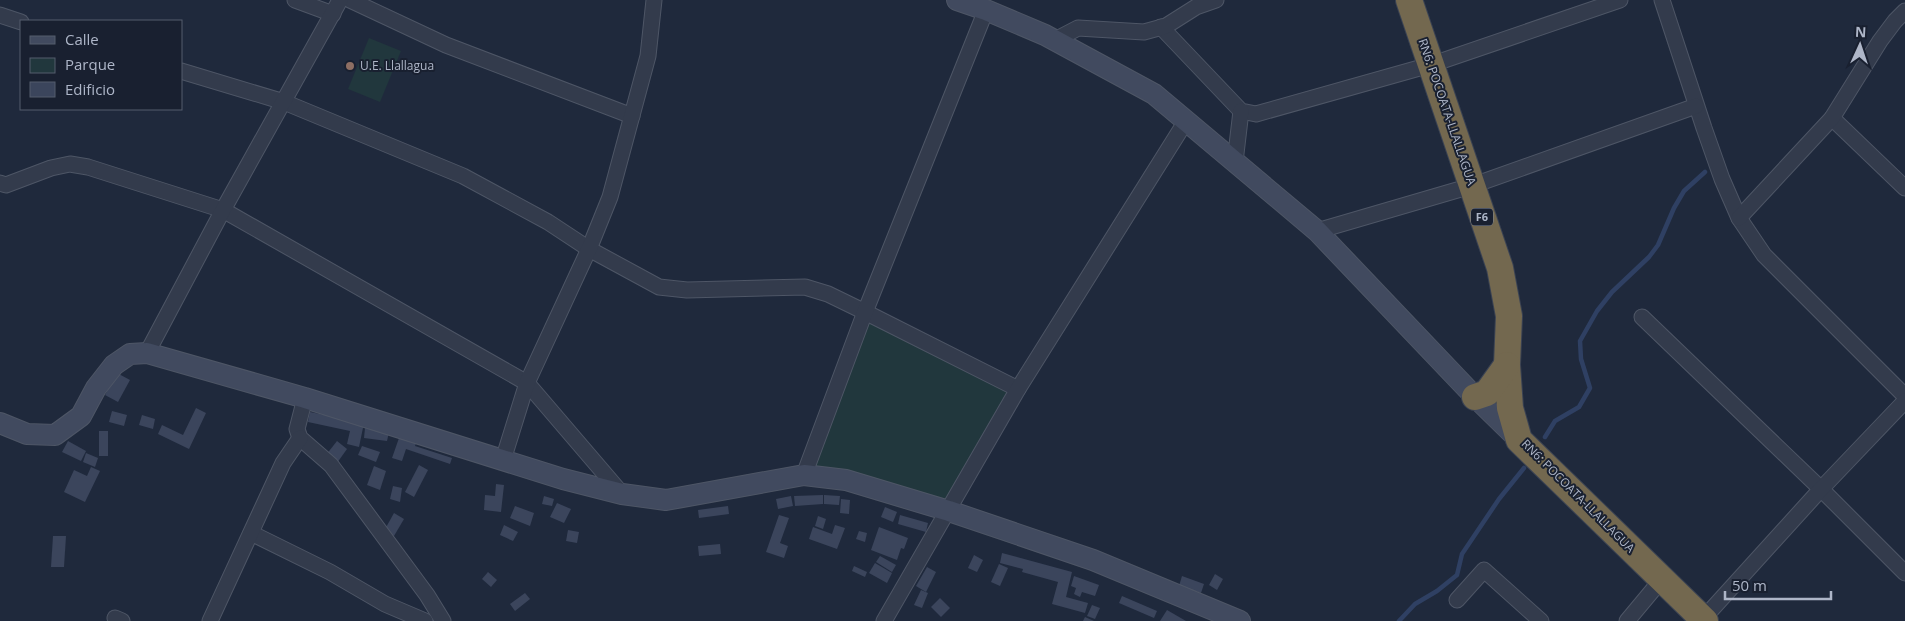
<svg xmlns="http://www.w3.org/2000/svg" width="1905" height="621" viewBox="0 0 1905 621" font-family="'Open Sans',sans-serif">
<style>
.green{fill:#21373d}
.lines{fill:none;stroke-linecap:round;stroke-linejoin:round}
.stream{stroke:#2f4063;stroke-width:4.5}
.building{fill:#3b455c}
.street-casing{stroke:#4e5666;stroke-width:17}
.secondary-casing{stroke:#4e5666;stroke-width:22}
.highway-casing{stroke:#3b4353;stroke-width:28}
.street{stroke:#333b4c;stroke-width:15}
.secondary{stroke:#414a5f;stroke-width:20}
.highway{stroke:#73684f;stroke-width:26}
.education-dot{fill:#8d6e63;stroke:#192030;stroke-width:2}
.labels{text-anchor:middle;stroke-width:4;stroke-linejoin:round;paint-order:stroke}
.shield{fill:#192030;stroke:#81899a;stroke-width:1}
.shield-label{font-size:11px;font-weight:bold;fill:#aeb6c8}
.poi-label{font-size:12px;fill:#aeb6c8;stroke:#192030;text-anchor:start}
.street-label{font-size:12px;fill:#aeb6c8;stroke:#192030}
</style>
<rect width="100%" height="100%" fill="#1f293c"/>
<g class="green">
<polygon points="369,38 401,51 380,102 348,89"/>
<polygon points="865,312 1018,389 949,511 804,475"/>
</g>
<g class="lines">
<g class="stream">
<polyline points="1545,437 1555,421 1579,407 1590,388 1581,359 1580,341 1597,311 1612,292 1649,257 1658,245 1674,208 1684,191 1705,172"/>
<polyline points="1399,621 1415,604 1437,591 1457,575 1462,554 1499,499 1524,468"/>
</g>
</g>
<g class="building">
<polygon points="117,373 130,380 118,402 105,395"/>
<polygon points="196,408 206,413 189,449 158,434 162,425 183,435"/>
<polygon points="112,411 127,415 124,426 109,422"/>
<polygon points="310,412 364,423 359,447 347,444 350,431 308,422"/>
<polygon points="142,415 155,419 153,429 139,425"/>
<polygon points="365,428 389,432 387,441 364,438"/>
<rect x="99" y="431" width="9" height="25"/>
<polygon points="399,438 416,443 415,446 452,458 450,464 406,449 402,461 392,458"/>
<polygon points="68,441 86,451 81,461 62,452"/>
<polygon points="337,441 347,449 337,463 326,455"/>
<polygon points="362,446 380,452 376,462 358,455"/>
<polygon points="86,453 98,458 95,467 83,462"/>
<polygon points="419,465 428,470 414,497 405,492"/>
<polygon points="374,466 386,471 380,490 367,485"/>
<polygon points="91,467 100,471 85,502 64,492 74,470 87,476"/>
<polygon points="496,484 504,485 501,512 484,510 485,495 495,496"/>
<polygon points="393,486 402,488 400,502 390,499"/>
<polygon points="823,495 823,504 795,506 794,496"/>
<polygon points="824,495 840,496 839,505 824,504"/>
<polygon points="544,496 554,499 552,506 542,504"/>
<polygon points="791,496 793,506 778,509 776,499"/>
<polygon points="841,499 850,500 849,514 840,513"/>
<polygon points="557,503 571,509 564,523 550,517"/>
<polygon points="515,506 534,513 530,526 510,518"/>
<polygon points="728,506 729,514 699,518 698,510"/>
<polygon points="885,507 897,512 893,522 881,517"/>
<polygon points="394,513 404,519 394,536 384,531"/>
<polygon points="779,515 789,518 780,543 788,546 784,558 766,552"/>
<polygon points="900,515 928,523 926,532 898,524"/>
<polygon points="818,516 826,519 823,529 815,526"/>
<polygon points="504,525 518,532 513,541 500,535"/>
<polygon points="835,525 845,528 837,549 809,539 813,527 832,534"/>
<polygon points="879,527 908,538 904,549 901,548 897,560 871,550"/>
<polygon points="568,530 579,532 577,543 566,541"/>
<polygon points="859,531 867,533 865,542 856,539"/>
<polygon points="53,536 66,536 64,567 51,567"/>
<polygon points="720,544 721,554 699,556 698,546"/>
<polygon points="1002,553 1072,572 1066,597 1088,603 1085,613 1052,604 1058,582 1022,572 1023,569 1000,563"/>
<polygon points="974,555 983,560 977,572 968,568"/>
<polygon points="880,556 896,565 892,572 876,562"/>
<polygon points="875,563 892,573 887,583 869,573"/>
<polygon points="999,564 1008,568 1000,586 991,582"/>
<polygon points="854,566 867,572 865,577 852,571"/>
<polygon points="927,567 936,572 926,592 916,586"/>
<polygon points="488,572 497,580 491,587 482,579"/>
<polygon points="1215,574 1223,579 1217,590 1209,585"/>
<polygon points="1074,576 1099,585 1095,596 1082,592 1080,597 1074,594 1076,588 1071,586"/>
<polygon points="1182,576 1204,584 1201,593 1179,586"/>
<polygon points="921,590 928,593 922,608 914,605"/>
<polygon points="525,593 530,599 515,611 510,604"/>
<polygon points="1122,596 1157,611 1154,618 1119,603"/>
<polygon points="940,598 950,608 941,617 931,607"/>
<polygon points="1092,605 1100,608 1095,619 1087,616"/>
<polygon points="1167,610 1186,621 1160,621"/>
<polygon points="1085,617 1094,621 1083,621"/>
</g>
<g class="lines">
<defs>
<g id="street">
<polyline points="295,0 333,14"/>
<polyline points="350,0 446,45 632,116"/>
<polyline points="1662,0 1704,128 1722,179 1739,218 1764,255 1905,396"/>
<polyline points="0,15 21,22"/>
<polyline points="1161,27 1241,111 1256,114 1430,65 1620,0"/>
<polyline points="1055,40 1078,28 1144,32 1166,26 1196,7 1216,0"/>
<polyline points="181,71 284,102 463,176 548,222 589,249 659,287 687,290 805,287 828,294 865,312 1018,389"/>
<polyline points="1832,118 1905,188"/>
<polyline points="1235,162 1241,111"/>
<polyline points="0,183 6,185 51,168 70,164 88,167 223,210 527,383 622,494"/>
<polyline points="1739,218 1832,118 1880,41 1895,21 1905,11"/>
<polyline points="1317,231 1471,186 1696,106"/>
<polyline points="1642,317 1821,489 1905,573"/>
<polyline points="147,353 223,210 340,0"/>
<polyline points="305,398 297,429 300,438 331,465 427,595 443,621"/>
<polyline points="503,460 527,383 589,249 610,197 648,56 654,0"/>
<polyline points="804,475 865,312 986,10"/>
<polyline points="251,533 330,572 385,604 425,621"/>
<polyline points="1457,600 1484,570 1541,621"/>
<polyline points="115,618 122,621"/>
<polyline points="1703,619 1821,489 1905,401"/>
<polyline points="210,621 283,463 300,438"/>
<polyline points="884,621 1018,389 1186,121"/>
<polyline points="1627,621 1662,579"/>
</g>
<g id="secondary">
<polyline points="957,0 986,10 1045,35 1154,94 1317,231 1475,397 1519,440"/>
<polyline points="0,423 27,434 55,435 81,416 96,388 114,365 130,354 147,353 305,398 563,479 622,494 666,500 804,475 846,480 949,511 1093,560 1240,621"/>
</g>
<g id="highway">
<polyline points="1409,0 1500,268 1509,316 1507,365 1510,408 1519,440 1705,621"/>
<polyline points="1475,397 1487,393 1507,365"/>
</g>
</defs>
<use href="#street" class="street-casing"/>
<use href="#secondary" class="secondary-casing"/>
<use href="#highway" class="highway-casing"/>
<use href="#street" class="street"/>
<use href="#secondary" class="secondary"/>
<use href="#highway" class="highway"/>
</g>
<circle class="education-dot" cx="350" cy="66" r="5"/>
<g class="labels">
<rect class="shield" x="1471" y="208.5" width="22" height="17" rx="4"/>
<g class="shield-label">
<text x="1482" y="221">F6</text>
</g>
<g class="poi-label">
<text x="360" y="70">U.E. Llallagua</text>
</g>
<g class="street-label">
<text transform="translate(1447 112) rotate(71)" y="4">RN6: POCOATA-LLALLAGUA</text>
<text transform="translate(1578 496) rotate(45)" y="4">RN6: POCOATA-LLALLAGUA</text>
</g>
</g>
<rect x="20" y="20" width="162" height="90" fill="#192030" stroke="#555c6d"/>
<rect x="30" y="36" width="25" height="8" fill="#414a5f" stroke="#555c6d"/>
<text x="65" y="45" font-size="15" fill="#aeb6c8">Calle</text>
<rect x="30" y="58" width="25" height="15" fill="#21373d" stroke="#555c6d"/>
<text x="65" y="70" font-size="15" fill="#aeb6c8">Parque</text>
<rect x="30" y="82" width="25" height="15" fill="#3b455c" stroke="#555c6d"/>
<text x="65" y="95" font-size="15" fill="#aeb6c8">Edificio</text>
<g transform="translate(1860 45) rotate(3)" stroke="#192030" stroke-width="4" paint-order="stroke">
<path d="M0-4L9 19L0 12L-9 19Z" fill="#aeb6c8"/>
<text y="-8" font-size="14" font-weight="bold" text-anchor="middle" fill="#aeb6c8">N</text>
</g>
<path d="M1725 591v8h106v-8" fill="none" stroke="#aeb6c8" stroke-width="2.5"/>
<text x="1732" y="591" font-size="15" fill="#aeb6c8" stroke="#192030" stroke-width="4" paint-order="stroke">50 m</text>
</svg>
